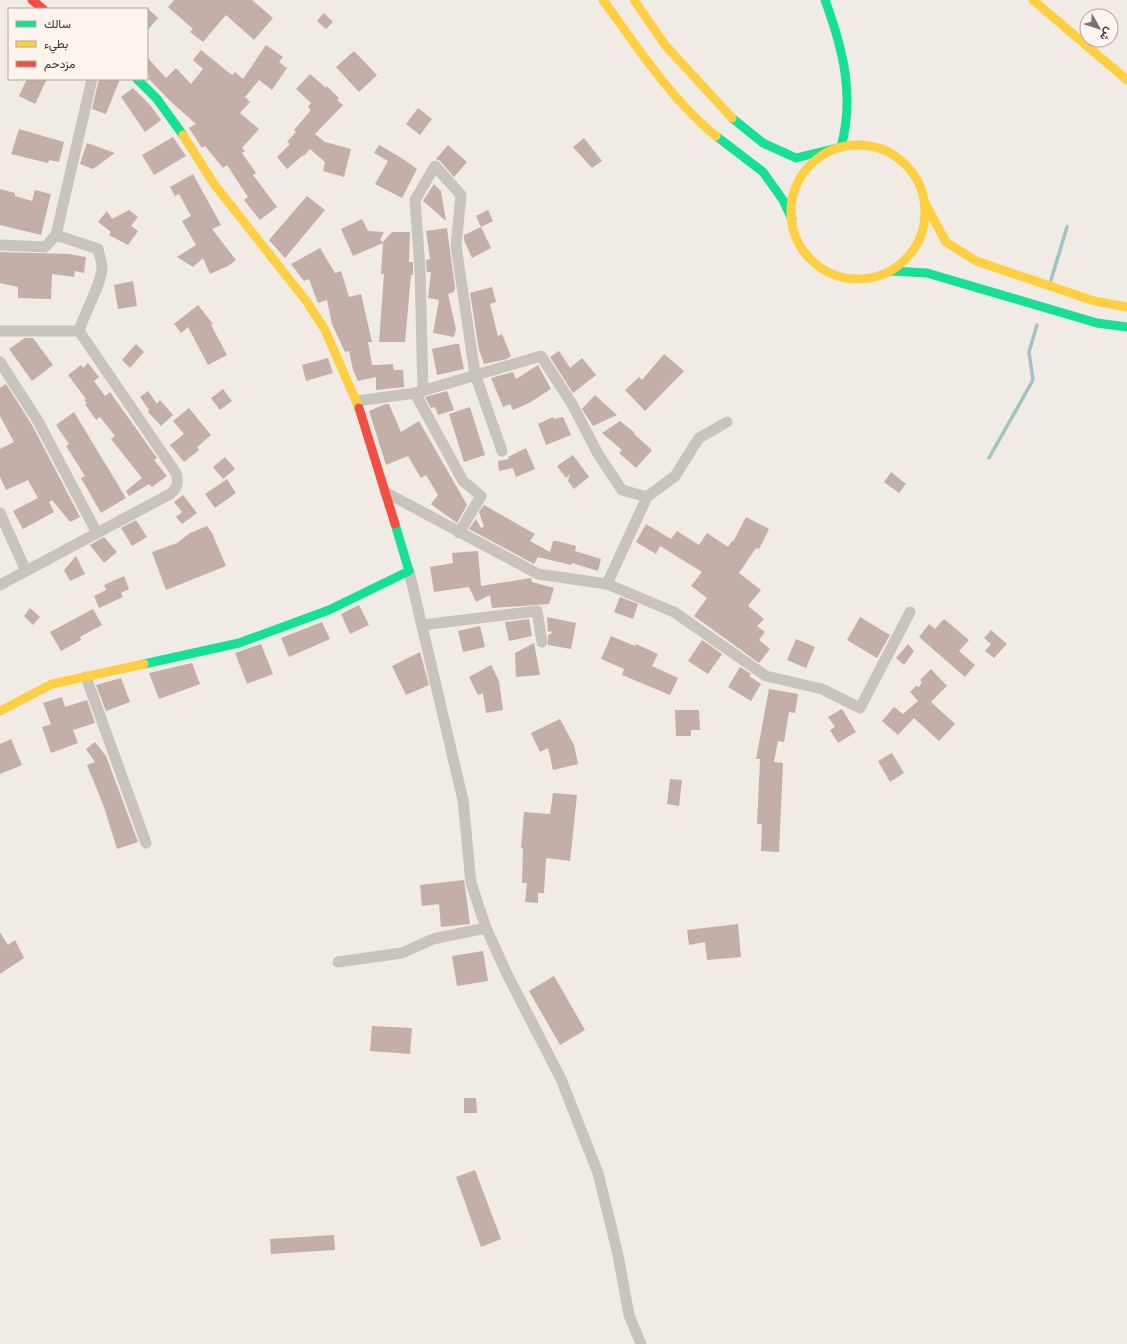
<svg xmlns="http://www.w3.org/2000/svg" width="1127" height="1344" viewBox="0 0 1127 1344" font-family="'DM Sans',Vazirmatn,sans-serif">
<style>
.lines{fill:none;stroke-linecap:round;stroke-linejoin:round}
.stream{stroke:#a1c2c1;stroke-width:3.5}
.building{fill:#c3afa7}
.street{stroke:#c9c3be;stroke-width:11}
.fast{stroke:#16e098;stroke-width:9}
.slow{stroke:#ffcf43;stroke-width:9}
.jam{stroke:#f24e42;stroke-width:9}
</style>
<rect width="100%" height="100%" fill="#f0ebe5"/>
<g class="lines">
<g class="stream">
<polyline points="1051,280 1067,227"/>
<polyline points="989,458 1033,380 1029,352 1037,325"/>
</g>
</g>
<g class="building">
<polygon points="174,0 252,0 273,18 254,40 226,15 203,42 190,32 193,29 168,7"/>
<polygon points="147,8 158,18 147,31"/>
<polygon points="324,13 333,22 326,29 317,21"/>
<polygon points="266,45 283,57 279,62 287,68 272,90 259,80 245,97 250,102 240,113 259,129 242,148 245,151 242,153 256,173 253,175 277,207 260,220 244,200 248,197 227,165 223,168 205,146 202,148 189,128 196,124 170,101 148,78 150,76 147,73 147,57 166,78 176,68 191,84 203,69 193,60 201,50 232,75 235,72 243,79"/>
<polygon points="354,51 377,75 359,92 336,67"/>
<polygon points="310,74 326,88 327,86 339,98 337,100 343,105 315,134 325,142 351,149 344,177 323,171 325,162 310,149 304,156 303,155 287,169 277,157 290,144 287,142 296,132 294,130 311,110 308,107 311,103 296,89"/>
<polygon points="27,79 47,79 35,104 19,96"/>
<polygon points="99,79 120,79 106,114 92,109"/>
<polygon points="133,88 150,105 161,120 145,132 121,97"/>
<polygon points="418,108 432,119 420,135 406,124"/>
<polygon points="19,129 64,142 59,162 49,160 48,163 11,154"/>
<polygon points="173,137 186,156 154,175 142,155"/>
<polygon points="584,138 602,161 592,168 573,147"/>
<polygon points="87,143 115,153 93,169 80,164"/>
<polygon points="379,145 400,157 417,169 402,198 375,184 388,161 374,153"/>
<polygon points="448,145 467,162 454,177 440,161 436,159"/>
<polygon points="193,174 221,225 212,229 236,260 228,266 210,274 203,258 193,267 177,257 196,245 182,221 191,216 179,194 175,196 170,187"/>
<polygon points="434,184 441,191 446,221 423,201"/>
<polygon points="0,189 15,193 15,196 32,201 35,190 51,194 41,235 0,225"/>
<polygon points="307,196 325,210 285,258 269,240"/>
<polygon points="129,210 138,217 131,226 138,231 128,245 109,235 111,232 98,222 107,211 112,219"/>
<polygon points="488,210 493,221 481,227 476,216"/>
<polygon points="362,219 368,231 384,232 380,240 383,242 392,232 410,232 409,262 413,262 413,275 411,275 405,342 379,342 384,274 381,274 383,243 353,256 341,229"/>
<polygon points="481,227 491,248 472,258 464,240 464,235"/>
<polygon points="447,228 455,288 454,292 448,294 456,329 454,337 433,333 439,300 428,298 431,272 427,272 426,260 430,259 426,231"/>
<polygon points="320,248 335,273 341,271 349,297 361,294 372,342 368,342 372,365 377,365 377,367 377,365 393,364 394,370 403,370 404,387 376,390 376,377 358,381 353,370 349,351 345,352 332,324 327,300 318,303 309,279 304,281 291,264"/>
<polygon points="0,252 69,254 86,257 84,273 75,271 74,277 52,274 51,299 18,298 18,287 0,283"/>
<polygon points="133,281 137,306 118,309 114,285"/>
<polygon points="492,287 496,302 490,304 498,336 502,334 511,356 507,359 484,364 479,350 470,293"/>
<polygon points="198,305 213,324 211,325 227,355 208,365 188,327 181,333 174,324"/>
<polygon points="25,338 33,338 53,365 32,381 9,349"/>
<polygon points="136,344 144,352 130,368 122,360"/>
<polygon points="455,344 459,344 464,369 437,375 432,349"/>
<polygon points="559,351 570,368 582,358 596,375 573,393 550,357"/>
<polygon points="664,354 684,371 645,411 625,390 639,377 642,380"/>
<polygon points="328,358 333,373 306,381 302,365"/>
<polygon points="88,363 99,377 94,381 105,396 110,392 157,458 154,460 167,476 152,487 149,484 129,496 126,491 142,478 111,439 115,436 100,417 96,420 85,404 87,403 84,400 86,399 68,375 81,365 83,368"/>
<polygon points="538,365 551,389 529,403 513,410 510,404 503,407 491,378 513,372 516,379"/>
<polygon points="6,384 32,425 80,517 70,522 52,500 49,502 54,512 23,529 13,511 38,498 28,480 6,490 0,477 0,449 14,442 0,416 0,388"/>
<polygon points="223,389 232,401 220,410 211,398"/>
<polygon points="148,391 157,404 160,400 173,415 161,426 148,412 149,410 140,397"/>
<polygon points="447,391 454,410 438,415 435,407 431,408 425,397"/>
<polygon points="595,395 617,415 593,426 582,409"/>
<polygon points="385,404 389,404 401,432 419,421 467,505 457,523 431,504 438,495 426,475 421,478 408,456 386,465 369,411"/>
<polygon points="470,407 485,455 464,462 449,414"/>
<polygon points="189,408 211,435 197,447 199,450 184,462 170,445 184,434 173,421"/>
<polygon points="74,412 126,498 101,513 81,478 85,476 66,446 69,444 56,425"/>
<polygon points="553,417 554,419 563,417 571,435 546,445 538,424"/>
<polygon points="620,421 635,433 634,434 652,450 636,468 619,453 622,450 602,433"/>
<polygon points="526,448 535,469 516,477 513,468 499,471 498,461 509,459 508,457"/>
<polygon points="573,455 589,477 574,489 568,481 570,474 566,478 557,466"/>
<polygon points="225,457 235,469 223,479 213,467"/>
<polygon points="891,472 906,484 899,493 884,482"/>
<polygon points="227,479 236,493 215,508 205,494"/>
<polygon points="183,495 197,513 182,524 176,517 182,512 174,502"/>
<polygon points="484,505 535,534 530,541 550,552 553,541 557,541 576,546 575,551 601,559 598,571 572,563 571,565 538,557 534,564 469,529 476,519 481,528 484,527 479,512"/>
<polygon points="746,517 769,529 759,549 756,548 739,573 761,590 748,606 764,619 757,626 765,632 759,640 770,649 759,663 694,616 707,598 691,586 702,572 660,546 656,554 636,542 646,524 671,539 677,531 699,545 707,533 728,547 732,541 733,542"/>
<polygon points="136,520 147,537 132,546 121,528"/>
<polygon points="207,526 212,533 226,566 166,590 152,552 177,543 190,533"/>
<polygon points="104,537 117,552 104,563 90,545"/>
<polygon points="478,551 481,586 531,578 532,582 554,588 549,604 492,608 490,595 476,602 469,587 434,592 430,567 453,563 452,553"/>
<polygon points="76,556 85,574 70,581 64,570"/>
<polygon points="124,576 129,589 121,593 123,597 99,608 94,596 106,590 104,585"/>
<polygon points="620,597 638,604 633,619 614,612"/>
<polygon points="359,605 369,625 350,634 341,614"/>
<polygon points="30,608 40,617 33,625 24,616"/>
<polygon points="93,609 102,625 80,637 81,640 61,651 50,632"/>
<polygon points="547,617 576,623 571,649 548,645 548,635 552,633 551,631 548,632"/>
<polygon points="860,617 890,635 877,658 847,640"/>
<polygon points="529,619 532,636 509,641 505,622"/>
<polygon points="944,619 969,640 959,651 975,665 965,677 919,637 929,624 935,629"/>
<polygon points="322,622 330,639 289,657 281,638"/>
<polygon points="480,626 485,647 463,652 458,631"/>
<polygon points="991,630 1007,644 994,658 985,651 991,644 984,638"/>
<polygon points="611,636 635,646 636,644 658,654 652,666 678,678 670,695 622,675 624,669 601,659"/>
<polygon points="796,639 815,647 806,668 787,660"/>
<polygon points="702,640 722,654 708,674 688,661"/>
<polygon points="534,643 540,675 516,677 515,653"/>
<polygon points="261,644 273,674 247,684 235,653"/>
<polygon points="908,644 914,651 904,665 896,658"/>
<polygon points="420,652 429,685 406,695 392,666"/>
<polygon points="192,663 200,684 159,699 149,673"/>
<polygon points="491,665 499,681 503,710 486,713 483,693 478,695 469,677"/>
<polygon points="740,667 751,674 749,676 761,684 751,701 728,687"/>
<polygon points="931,669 947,686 931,702 955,724 939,741 914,718 898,735 882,721 894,707 903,714 918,701 910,692 916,686 919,687 922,682 920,680"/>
<polygon points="121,678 130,702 106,711 96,685"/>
<polygon points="769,689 798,694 795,713 789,712 784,742 778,741 774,762 783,763 779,852 761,851 762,824 757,824 760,759 756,759"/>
<polygon points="62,697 65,707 87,700 95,723 73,730 78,743 51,753 42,727 51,724 43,703"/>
<polygon points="842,709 856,732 838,743 830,730 835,727 828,717"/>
<polygon points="675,710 699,710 700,730 691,730 691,736 676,736"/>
<polygon points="560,719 574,745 578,764 553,770 548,748 540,752 531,733"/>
<polygon points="11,739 22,765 0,774 0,744"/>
<polygon points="95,742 106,756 138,842 117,849 104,807 87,765 95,762 86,749"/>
<polygon points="892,753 904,773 890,782 878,761"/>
<polygon points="670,779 682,780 679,806 667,804"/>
<polygon points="553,793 577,795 570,861 546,858 544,893 538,893 538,903 525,902 527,883 522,883 523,848 521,848 524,812 550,814"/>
<polygon points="464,880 470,924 441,927 439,904 422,906 420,885"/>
<polygon points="738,924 741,957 707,960 705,942 689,945 687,930"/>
<polygon points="0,932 8,945 15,940 24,958 0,974"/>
<polygon points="483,951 488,981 457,986 452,956"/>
<polygon points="554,976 585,1030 560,1045 529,991"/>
<polygon points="372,1026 412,1028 410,1054 370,1051"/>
<polygon points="464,1098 476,1098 477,1113 464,1113"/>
<polygon points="475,1170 501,1239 481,1247 456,1177"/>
<polygon points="334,1235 335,1250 271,1254 270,1239"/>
</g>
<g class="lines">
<g class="street">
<polyline points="0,245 45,247 56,235 92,79"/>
<polyline points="0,331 79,331"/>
<polyline points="0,362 38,421 97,533"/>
<polyline points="423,391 420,268 415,200 435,166 461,195 456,246 475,374 502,451"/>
<polyline points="415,393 463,481 481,496 459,533"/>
<polyline points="357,401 415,393 541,356 572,404 598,454 622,490 647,497"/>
<polyline points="385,492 538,574 607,584 674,612 766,676 822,689 860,708 910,612"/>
<polyline points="0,513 26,571"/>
<polyline points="409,571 463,800 471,883 486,928 507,974 561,1079 598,1173 618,1255 629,1315 641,1344"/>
<polyline points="607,584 647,497 675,476 699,438 727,422"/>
<path d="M0 585 170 494C178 488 179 482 176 473L79 331C84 313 102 283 102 268 102 262 99 255 98 249L56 235"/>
<polyline points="422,625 537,611 542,642"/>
<polyline points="86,677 146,843"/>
<polyline points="338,962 402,953 433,939 486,928"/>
</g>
<g class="fast">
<polyline points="137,79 157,99 183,135"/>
<path d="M732 118 763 143 796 158 841 147C855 96 843 49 825 0"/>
<polyline points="716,136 763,172 783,200 792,219"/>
<polyline points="891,271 927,273 1097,323 1127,327"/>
<polyline points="144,664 239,643 329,610 409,571 395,524"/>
</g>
<g class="slow">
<path d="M603 0C635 44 673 102 716 136"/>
<polyline points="634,0 665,45 732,118"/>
<polyline points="1033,0 1127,80"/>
<polyline points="183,135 214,184 307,302 325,330 359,408"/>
<circle cx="858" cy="212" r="67"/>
<polyline points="925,203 946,242 976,261 1094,301 1127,307"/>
<polyline points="0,711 52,684 144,664"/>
</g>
<g class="jam">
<polyline points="32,0 43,9"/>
<polyline points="359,408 395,524"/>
</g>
</g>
<rect x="8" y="8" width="140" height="72" fill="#fbf5ee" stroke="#aea6a0"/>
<rect x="16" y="21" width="20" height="6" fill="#16e098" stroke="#aea6a0"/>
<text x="44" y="28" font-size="12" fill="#3b302b">سالك</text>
<rect x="16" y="41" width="20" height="6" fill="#ffcf43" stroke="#aea6a0"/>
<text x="44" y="48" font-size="12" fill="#3b302b">بطيء</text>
<rect x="16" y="61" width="20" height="6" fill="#f24e42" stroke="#aea6a0"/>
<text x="44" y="68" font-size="12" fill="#3b302b">مزدحم</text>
<g transform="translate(1099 28) rotate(129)"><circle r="19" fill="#fbf5ee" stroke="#aea6a0"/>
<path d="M0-3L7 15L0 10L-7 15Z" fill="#7a716c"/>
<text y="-6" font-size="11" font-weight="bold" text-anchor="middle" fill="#3b302b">ش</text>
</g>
</svg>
